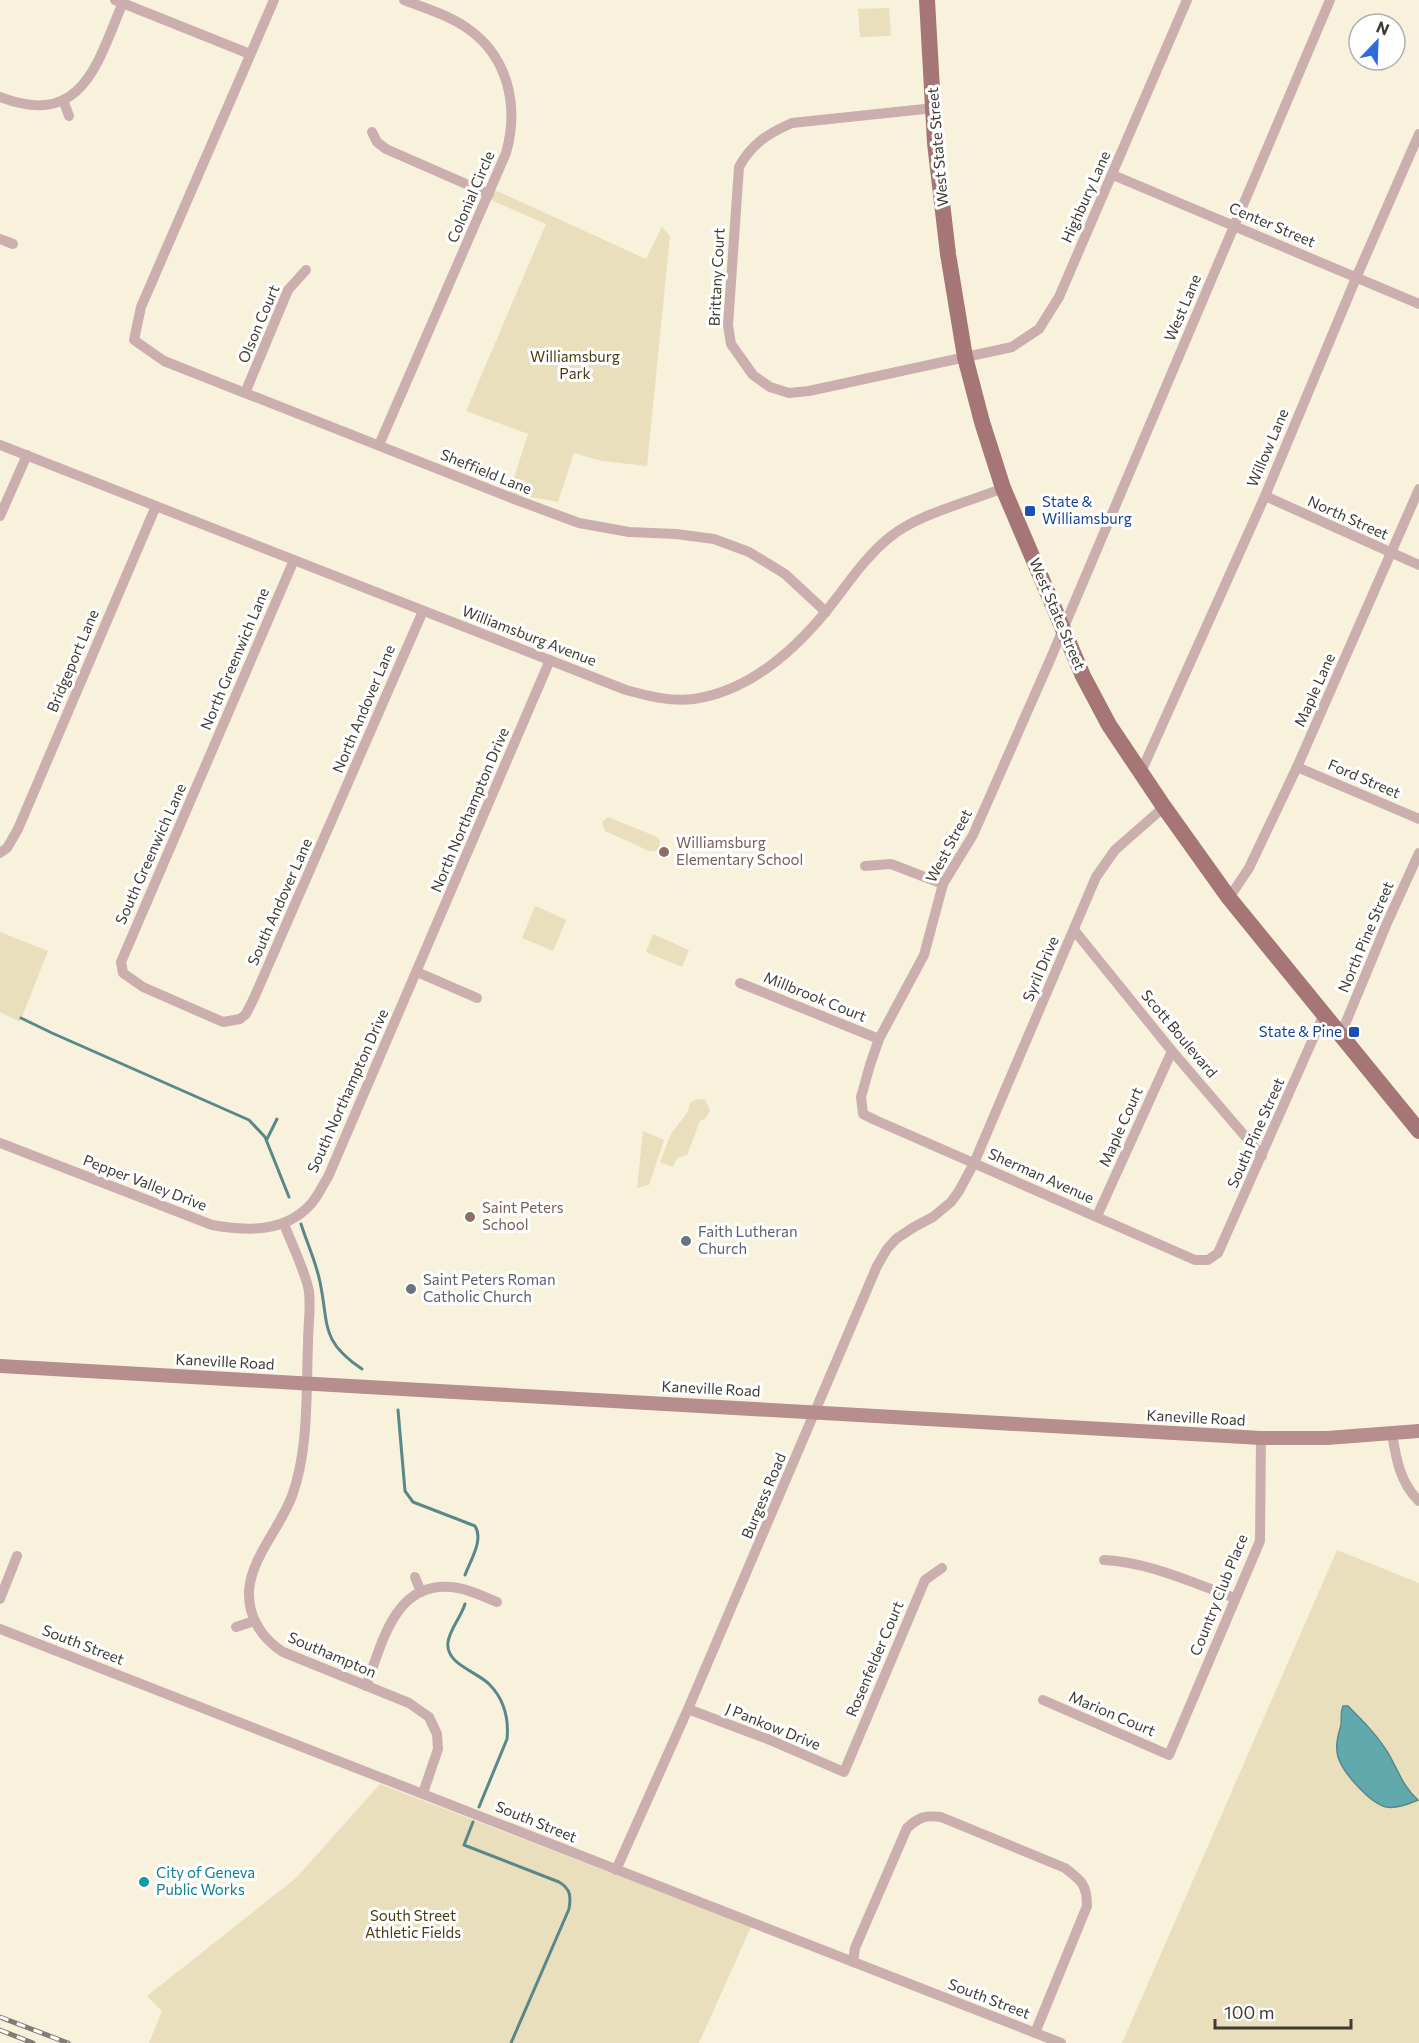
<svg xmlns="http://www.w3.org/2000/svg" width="1419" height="2043" viewBox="0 0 1419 2043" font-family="Commissioner,sans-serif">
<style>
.green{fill:#e9dfbc}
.water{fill:#62a9ad;stroke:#588889;stroke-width:1.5}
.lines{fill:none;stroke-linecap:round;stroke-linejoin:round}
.stream{stroke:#588889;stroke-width:3}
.street{stroke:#cbafae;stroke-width:10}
.secondary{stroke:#b68e8d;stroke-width:14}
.primary{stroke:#a67676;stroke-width:16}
.rail-casing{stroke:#817d70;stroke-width:5}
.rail{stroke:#fff;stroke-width:3;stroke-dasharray:9;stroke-linecap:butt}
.transit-dot{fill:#1a4fb4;stroke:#fff;stroke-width:2}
.education-dot{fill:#8d6e63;stroke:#fff;stroke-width:2}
.worship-dot{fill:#6b7280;stroke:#fff;stroke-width:2}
.culture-dot{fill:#0f9aa8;stroke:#fff;stroke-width:2}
.labels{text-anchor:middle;stroke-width:6;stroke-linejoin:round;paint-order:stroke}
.street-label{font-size:15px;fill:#3f3c34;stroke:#fff}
.park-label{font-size:15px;fill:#483c12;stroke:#fff}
.transit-label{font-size:15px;fill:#164399;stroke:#fff;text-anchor:start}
.education-label{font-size:15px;fill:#785e54;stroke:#fff;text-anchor:start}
.worship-label{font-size:15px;fill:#5b616d;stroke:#fff;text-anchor:start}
.culture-label{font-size:15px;fill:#0d838f;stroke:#fff;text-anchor:start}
</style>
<rect width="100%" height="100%" fill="#f8f2dd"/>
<g class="green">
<polygon points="889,8 891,36 860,37 858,9"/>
<polygon points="495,190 646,259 662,227 670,236 647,466 602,461 574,453 558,502 509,493 528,434 466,411 546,224 491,200"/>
<polygon points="608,817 655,836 660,840 659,848 656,851 649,851 605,831 602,822"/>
<polygon points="535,906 565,919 566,921 553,951 522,938"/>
<polygon points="0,932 48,951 20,1022 0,1012"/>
<polygon points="653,934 689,950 682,967 646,952"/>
<polygon points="697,1099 705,1100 710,1110 706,1118 700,1121 687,1155 677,1158 673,1167 660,1162 671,1134 687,1113 690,1103"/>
<polygon points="643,1131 664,1140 649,1185 637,1188"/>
<polygon points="1337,1550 1419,1583 1419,2043 1122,2043"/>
<polygon points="380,1784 751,1927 699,2043 149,2043 162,2011 147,1996 296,1878"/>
</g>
<path class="water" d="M1343 1706H1348C1362 1720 1378 1736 1388 1753 1398 1770 1403 1787 1418 1800 1408 1804 1397 1809 1386 1807 1370 1803 1343 1773 1338 1757 1335 1746 1338 1735 1341 1725 1342 1718 1340 1713 1343 1706Z"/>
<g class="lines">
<g class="stream">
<polyline points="21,1018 52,1033 249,1120 265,1137 289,1197"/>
<polyline points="267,1139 277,1119"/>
<path d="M301 1224C307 1243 316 1262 320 1282 329 1325 320 1341 362 1369"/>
<path d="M398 1410 405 1491 413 1502 475 1526C484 1540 470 1561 465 1575"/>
<path d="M465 1604C461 1617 450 1629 448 1642 445 1664 476 1671 489 1684 504 1699 509 1718 507 1739L479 1807"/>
<path d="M473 1822 464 1845 559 1882C571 1889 571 1897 569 1909L511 2043"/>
</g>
<g class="street">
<polyline points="115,0 250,54"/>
<polyline points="274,0 141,307 134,340 164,361 514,499 579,523 629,532 676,534 714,539 749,552 785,574 826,612"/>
<path d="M0 97C84 130 98 60 124 0"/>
<polyline points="63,100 69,116"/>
<path d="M934 108 792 123C769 133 751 144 739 167L728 325 731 344 753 375 770 387 789 393 809 391 1012 347 1039 329 1059 297 1187 0"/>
<polyline points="372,132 377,142 386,149 489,194"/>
<polyline points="1113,175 1419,304"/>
<polyline points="0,239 13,244"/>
<polyline points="245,393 288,290 306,270"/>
<path d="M0 445 626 690C648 696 671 702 694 699 749 691 794 651 828 609 848 584 865 557 890 537 918 514 969 502 1003 488"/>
<path d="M379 445 506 153C519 107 509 57 467 28 448 15 425 8 404 0"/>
<polyline points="1265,496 1419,565"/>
<polyline points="0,516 27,455"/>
<polyline points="294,560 121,962 123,973 143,987 223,1022 240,1019 246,1014 254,998 423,611"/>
<polyline points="1297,767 1419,819"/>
<polyline points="1141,772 1265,496 1356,278 1419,134"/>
<polyline points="0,853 7,848 18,829 156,506"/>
<polyline points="865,866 891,864 943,884"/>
<polyline points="1229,898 1249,868 1297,767 1419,489"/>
<polyline points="1074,930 1172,1051 1262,1156"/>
<polyline points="417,972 477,998"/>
<polyline points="740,983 879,1039"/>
<polyline points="1324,1014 1218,1253 1208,1260 1195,1260 875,1120 863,1114 861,1097 870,1065 879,1039 924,955 943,884 973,835 1050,660 1330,0"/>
<polyline points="1341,1034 1387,923 1419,853"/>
<path d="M0 1143 212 1225C246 1231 284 1233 310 1205 317 1198 322 1186 328 1177L550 660"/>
<polyline points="1097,1216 1172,1051"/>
<path d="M284 1224C290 1240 308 1278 309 1292 311 1309 308 1326 308 1343 306 1393 309 1449 292 1496 280 1528 251 1558 249 1591 248 1617 262 1639 283 1652L409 1703 429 1717 437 1734 438 1749 423 1793"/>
<path d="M1392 1434C1396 1458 1400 1483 1419 1501"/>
<path d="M1104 1560C1149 1562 1193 1583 1235 1598"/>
<polyline points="415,1577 421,1592"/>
<polyline points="0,1599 17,1556"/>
<polyline points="236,1627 254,1621"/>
<polyline points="0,1629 1061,2043"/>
<path d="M366 1686C383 1642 395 1577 458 1588 471 1590 484 1597 497 1602"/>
<polyline points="1043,1700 1169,1755 1260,1541 1261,1438"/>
<polyline points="688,1709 770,1740 844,1772 925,1580 942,1568"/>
<polyline points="616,1870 688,1709 877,1266 887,1249 896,1239 914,1227 933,1217 951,1202 959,1191 974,1163 1096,877 1115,850 1164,807"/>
<path d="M853 1962 855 1948 907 1828C919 1817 925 1815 941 1817L1065 1868C1082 1881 1087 1885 1087 1906L1035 2033"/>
</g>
<polyline class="secondary" points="0,1366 1261,1438 1327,1438 1419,1431"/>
<polyline class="primary" points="927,0 935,143 948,254 965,357 982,422 1003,488 1083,676 1109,725 1164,807 1229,898 1419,1131"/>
<defs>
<g id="rail">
<polyline points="0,2017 68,2043"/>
<polyline points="0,2030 33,2043"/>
</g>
</defs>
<use href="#rail" class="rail-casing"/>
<use href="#rail" class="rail"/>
</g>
<g class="transit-dot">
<rect x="1024" y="505" width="12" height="12" rx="3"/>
<rect x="1348" y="1026" width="12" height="12" rx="3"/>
</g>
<g class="education-dot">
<circle cx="664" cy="852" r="6"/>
<circle cx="470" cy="1217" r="6"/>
</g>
<g class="worship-dot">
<circle cx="686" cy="1241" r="6"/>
<circle cx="411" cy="1289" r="6"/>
</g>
<circle class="culture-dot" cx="144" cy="1882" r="6"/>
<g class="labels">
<g class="street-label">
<text transform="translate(938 147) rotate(-95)" y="5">West State Street</text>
<text transform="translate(471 197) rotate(-67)" y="5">Colonial Circle</text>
<text transform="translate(1086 197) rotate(-66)" y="5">Highbury Lane</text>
<text transform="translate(1272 225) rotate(23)" y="5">Center Street</text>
<text transform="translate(717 277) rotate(-87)" y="5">Brittany Court</text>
<text transform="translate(1183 308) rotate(-67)" y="5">West Lane</text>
<text transform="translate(259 324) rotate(-67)" y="5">Olson Court</text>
<text transform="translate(1268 448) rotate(-67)" y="5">Willow Lane</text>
<text transform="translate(486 472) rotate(22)" y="5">Sheffield Lane</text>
<text transform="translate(1348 518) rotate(24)" y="5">North Street</text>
<text transform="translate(1057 614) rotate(67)" y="5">West State Street</text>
<text transform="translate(529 636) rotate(21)" y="5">Williamsburg Avenue</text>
<text transform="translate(235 659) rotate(-67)" y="5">North Greenwich Lane</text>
<text transform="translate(73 661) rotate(-67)" y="5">Bridgeport Lane</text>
<text transform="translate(1315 690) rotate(-66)" y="5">Maple Lane</text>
<text transform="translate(364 709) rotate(-67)" y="5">North Andover Lane</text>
<text transform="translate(1364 779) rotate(23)" y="5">Ford Street</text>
<text transform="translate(470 810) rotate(-67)" y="5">North Northampton Drive</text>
<text transform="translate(949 846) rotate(-62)" y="5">West Street</text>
<text transform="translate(151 854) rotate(-66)" y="5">South Greenwich Lane</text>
<text transform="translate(280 902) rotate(-66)" y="5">South Andover Lane</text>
<text transform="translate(1366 937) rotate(-67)" y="5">North Pine Street</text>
<text transform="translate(1041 969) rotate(-67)" y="5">Syril Drive</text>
<text transform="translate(815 997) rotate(22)" y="5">Millbrook Court</text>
<text transform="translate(1179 1034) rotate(50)" y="5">Scott Boulevard</text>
<text transform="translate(348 1091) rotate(-66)" y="5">South Northampton Drive</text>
<text transform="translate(1121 1127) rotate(-66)" y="5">Maple Court</text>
<text transform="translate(1256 1133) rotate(-66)" y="5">South Pine Street</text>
<text transform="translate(1041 1176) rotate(24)" y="5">Sherman Avenue</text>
<text transform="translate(145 1183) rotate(21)" y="5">Pepper Valley Drive</text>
<text transform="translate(225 1362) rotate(3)" y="5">Kaneville Road</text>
<text transform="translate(711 1389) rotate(3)" y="5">Kaneville Road</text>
<text transform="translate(1196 1418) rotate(3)" y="5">Kaneville Road</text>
<text transform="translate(764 1496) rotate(-67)" y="5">Burgess Road</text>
<text transform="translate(1219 1595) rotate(-68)" y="5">Country Club Place</text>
<text transform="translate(83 1645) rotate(21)" y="5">South Street</text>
<text transform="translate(332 1655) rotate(23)" y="5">Southampton</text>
<text transform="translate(875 1659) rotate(-67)" y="5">Rosenfelder Court</text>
<text transform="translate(1112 1714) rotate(23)" y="5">Marion Court</text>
<text transform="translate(773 1727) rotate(22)" y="5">J Pankow Drive</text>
<text transform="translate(536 1822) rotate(22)" y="5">South Street</text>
<text transform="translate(989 1999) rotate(21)" y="5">South Street</text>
</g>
<g class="park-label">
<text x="575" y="362">Williamsburg<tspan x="575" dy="17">Park</tspan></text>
<text x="413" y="1921">South Street<tspan x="413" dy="17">Athletic Fields</tspan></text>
</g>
<g class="transit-label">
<text x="1042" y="507">State &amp;<tspan x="1042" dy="17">Williamsburg</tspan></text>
<text x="1342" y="1037" text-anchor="end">State &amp; Pine</text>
</g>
<g class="education-label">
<text x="676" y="848">Williamsburg<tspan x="676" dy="17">Elementary School</tspan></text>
<text x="482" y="1213">Saint Peters<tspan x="482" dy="17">School</tspan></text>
</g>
<g class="worship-label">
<text x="698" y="1237">Faith Lutheran<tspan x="698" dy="17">Church</tspan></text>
<text x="423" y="1285">Saint Peters Roman<tspan x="423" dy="17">Catholic Church</tspan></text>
</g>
<g class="culture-label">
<text x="156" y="1878">City of Geneva<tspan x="156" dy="17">Public Works</tspan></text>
</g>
</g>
<g transform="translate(1377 42) rotate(23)"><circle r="28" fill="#ffffff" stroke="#b2b1ae" stroke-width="1.5"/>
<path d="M0-4.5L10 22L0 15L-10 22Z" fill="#2e6cda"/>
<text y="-9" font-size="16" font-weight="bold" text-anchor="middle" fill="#3f3c34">N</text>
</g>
<path d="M1215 2019v9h136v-9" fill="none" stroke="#3f3c34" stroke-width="3"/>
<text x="1224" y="2019" font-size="18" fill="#3f3c34" stroke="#ffffff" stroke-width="4.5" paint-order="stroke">100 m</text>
</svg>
